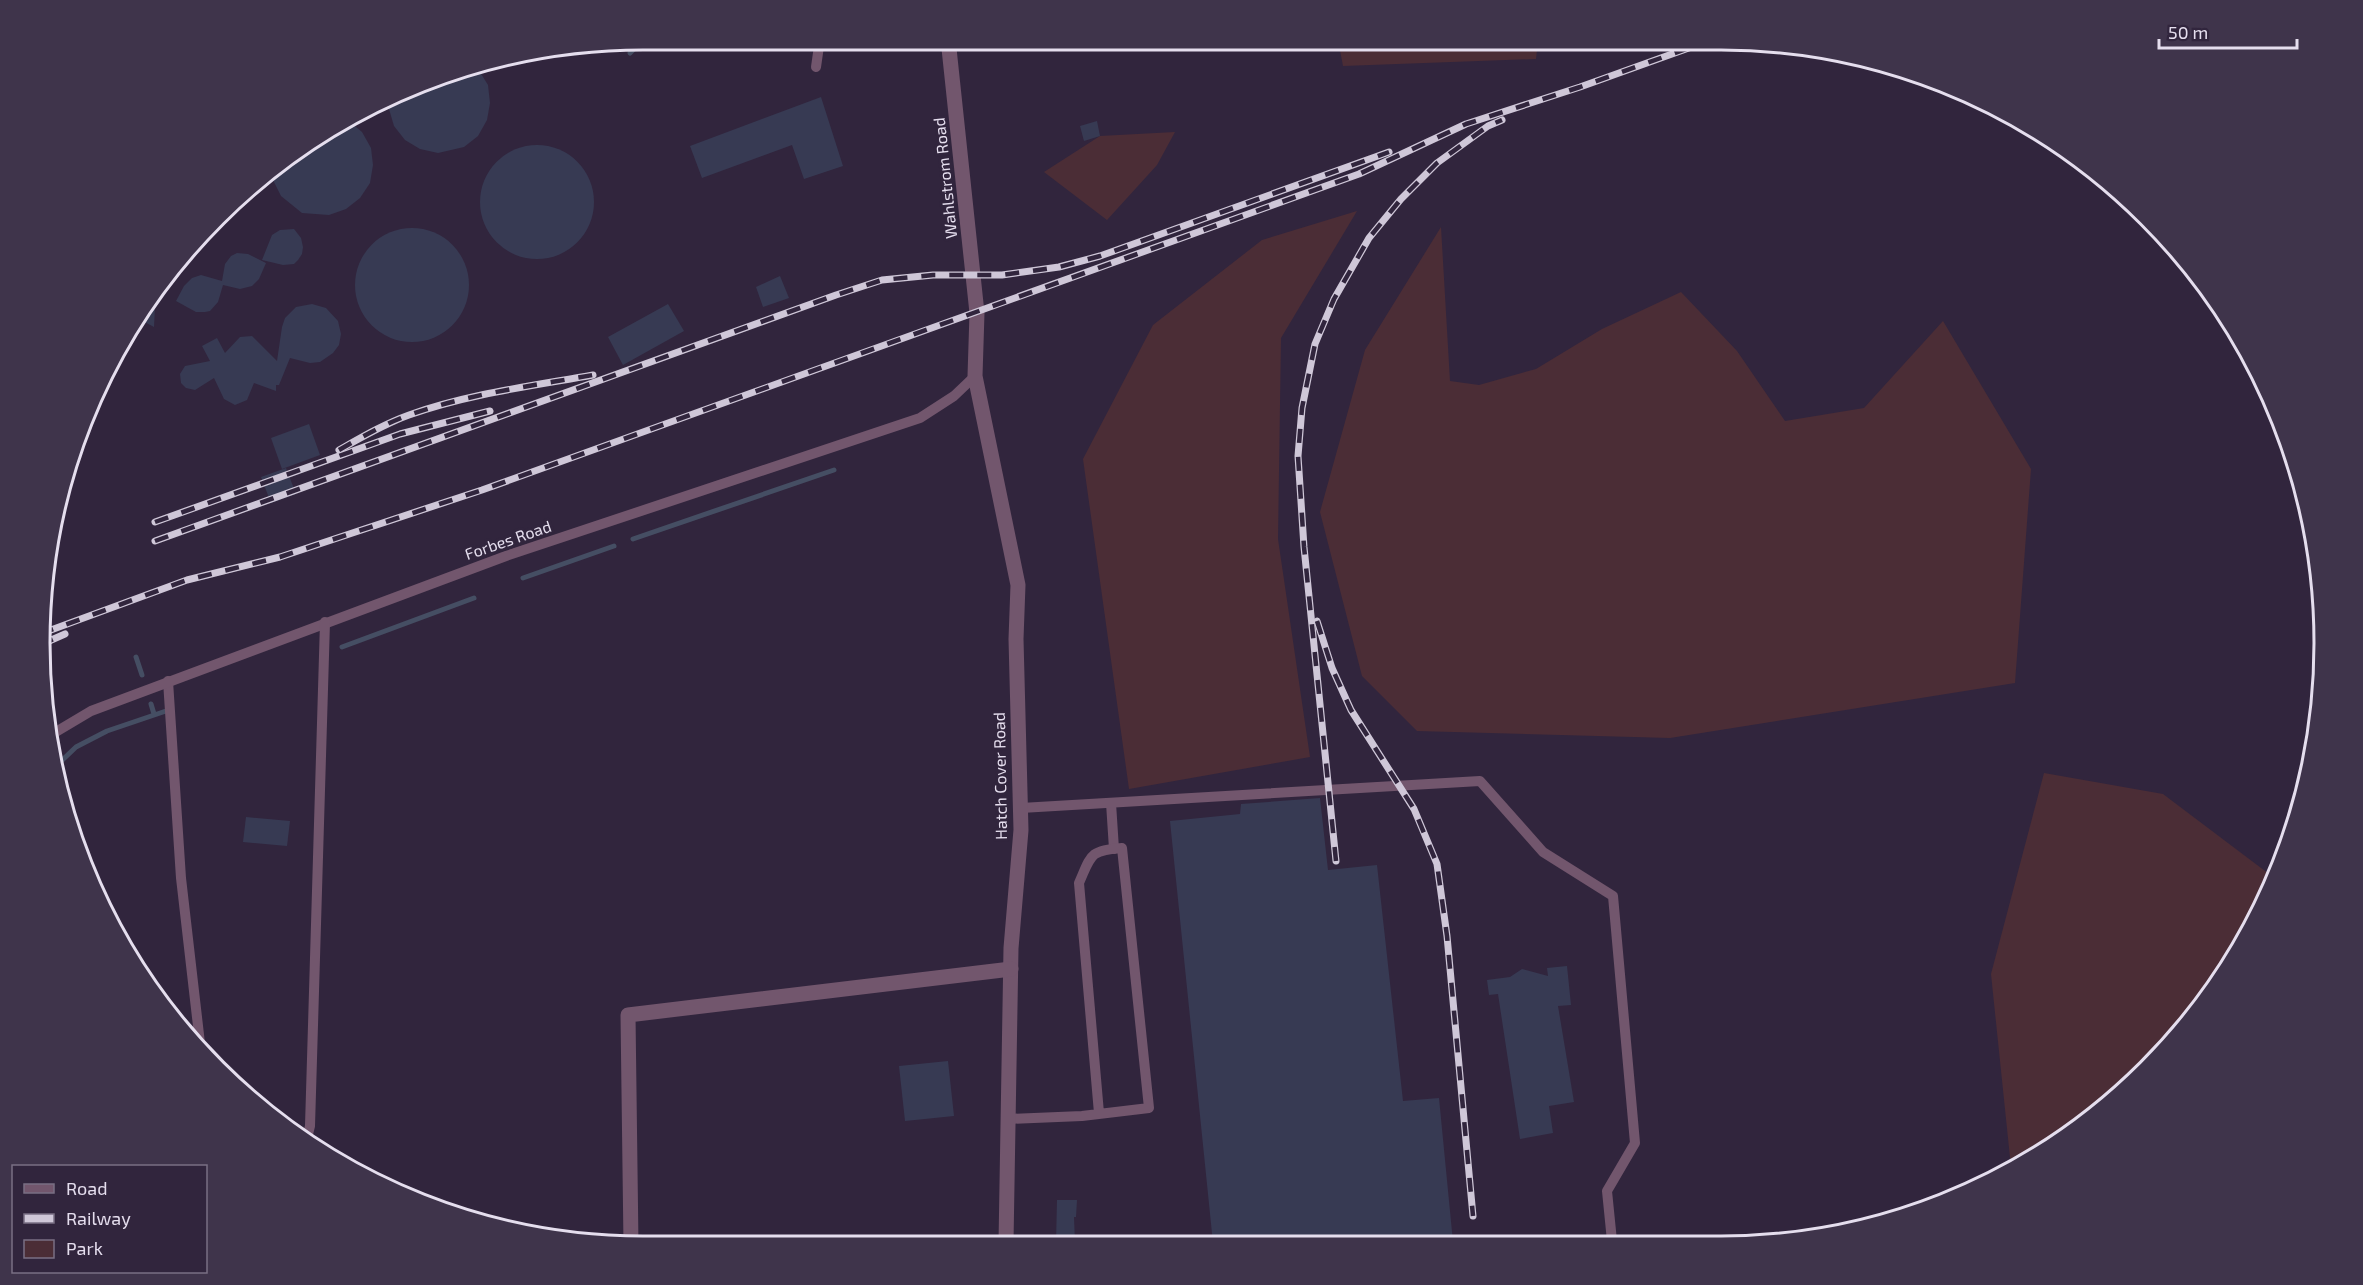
<svg xmlns="http://www.w3.org/2000/svg" width="2363" height="1285" viewBox="0 0 2363 1285" font-family="'Exo 2',sans-serif">
<style>
.green{fill:#4b2d36}
.lines{fill:none;stroke-linecap:round;stroke-linejoin:round}
.stream{stroke:#454e63;stroke-width:5}
.building{fill:#373a53}
.lane{stroke:#72566d;stroke-width:10}
.street{stroke:#72566d;stroke-width:15}
.rail-casing{stroke:#cfc7d8;stroke-width:7}
.rail{stroke:#31253d;stroke-width:4.5;stroke-dasharray:14;stroke-linecap:butt}
.labels{text-anchor:middle;stroke-width:6;stroke-linejoin:round;paint-order:stroke}
.street-label{font-size:16px;fill:#e5deee;stroke:#31253d}
.rim{fill:none;stroke:#e5deee;stroke-width:3}
</style>
<rect width="100%" height="100%" fill="#31253d"/>
<g class="green">
<polygon points="1338,40 1538,40 1536,59 1343,66"/>
<polygon points="1175,132 1157,165 1107,220 1044,172 1100,136"/>
<polygon points="1357,211 1281,338 1278,539 1310,757 1129,789 1083,459 1153,325 1262,240"/>
<polygon points="1441,227 1450,381 1479,385 1536,369 1602,329 1681,292 1737,351 1785,421 1864,408 1943,321 2031,469 2015,683 1670,738 1417,731 1362,676 1320,512 1365,350"/>
<polygon points="2044,773 2163,794 2273,877 2243,944 2174,1041 2055,1144 2011,1167 1991,974"/>
</g>
<g class="lines">
<g class="stream">
<polyline points="630,53 644,39"/>
<polyline points="633,539 834,470"/>
<polyline points="523,578 614,546"/>
<polyline points="342,647 474,598"/>
<polyline points="136,657 142,675"/>
<polyline points="151,704 154,714"/>
<polyline points="54,768 76,747 107,731 166,711"/>
</g>
</g>
<g class="building">
<polygon points="475,64 488,85 490,103 487,120 478,136 464,147 438,153 420,149 405,140 394,126 389,109 388,98 448,71"/>
<polygon points="821,97 843,166 804,179 792,145 702,178 690,146"/>
<polygon points="345,118 362,132 371,148 373,165 370,183 360,198 346,209 329,215 302,213 281,196 273,180 270,168"/>
<polygon points="1097,121 1100,136 1084,141 1080,126"/>
<circle cx="537" cy="202" r="57"/>
<circle cx="412" cy="285" r="57"/>
<polygon points="294,229 301,238 303,247 302,254 298,260 294,264 283,265 262,260 272,235 280,230"/>
<polygon points="237,253 248,254 266,263 259,279 252,286 240,289 223,285 218,302 210,311 205,312 196,312 176,301 184,286 192,278 201,275 222,281 225,264 231,256"/>
<polygon points="780,276 789,298 763,307 756,287"/>
<polygon points="156,287 154,327 135,317"/>
<polygon points="312,304 326,308 338,321 341,334 339,345 333,353 320,362 310,363 290,358 279,385 276,385 276,391 254,383 247,400 235,405 224,399 214,378 195,390 186,388 181,383 180,374 185,366 210,361 202,346 217,338 225,353 240,337 252,336 277,361 282,327 285,318 296,307"/>
<polygon points="668,304 684,331 623,365 608,337"/>
<polygon points="309,424 320,455 282,469 271,438"/>
<polygon points="286,468 296,494 271,503 261,477"/>
<polygon points="1320,798 1328,870 1377,865 1403,1101 1439,1098 1453,1242 1213,1243 1170,821 1240,814 1241,804"/>
<polygon points="246,817 290,821 287,846 243,842"/>
<polygon points="1567,966 1571,1005 1558,1006 1574,1102 1549,1106 1553,1133 1520,1139 1498,994 1489,995 1487,980 1510,977 1522,969 1548,976 1547,968"/>
<polygon points="948,1061 954,1116 905,1121 899,1066"/>
<polygon points="1057,1200 1077,1200 1076,1217 1074,1217 1075,1243 1056,1243"/>
</g>
<g class="lines">
<g class="lane">
<polyline points="816,67 820,39"/>
<polyline points="168,681 181,878 201,1052"/>
<polyline points="49,736 91,711 506,556 920,418 954,396 975,376"/>
<polyline points="1111,803 1114,849"/>
<polyline points="1021,808 1480,781 1543,852 1613,896 1635,1143 1607,1191 1612,1241"/>
<path d="M1008 1119 1082 1116 1149 1108 1122 848C1089 850 1091 856 1079 883L1099 1113"/>
<polyline points="306,1142 310,1126 325,622"/>
</g>
<g class="street">
<polyline points="948,39 977,313 975,376 1018,585 1016,639 1021,830 1011,948 1006,1243"/>
<polyline points="631,1245 628,1015 1011,969"/>
</g>
<defs>
<g id="rail">
<path d="M339 450C362 437 384 424 409 415 468 394 531 386 593 375"/>
<polyline points="155,522 400,434 490,411"/>
<polyline points="155,541 836,295 882,280 933,275 1002,275 1059,267 1100,256 1389,152"/>
<polyline points="1317,621 1332,668 1351,710 1414,809 1437,864 1447,936 1473,1216"/>
<polyline points="40,634 187,580 280,557 482,490 1359,174 1466,124 1580,87 1711,40"/>
<polyline points="40,645 65,634"/>
<polyline points="1336,861 1304,547 1298,456 1302,408 1315,344 1334,299 1369,238 1401,199 1437,163 1488,126 1502,120"/>
</g>
</defs>
<use href="#rail" class="rail-casing"/>
<use href="#rail" class="rail"/>
</g>
<g class="labels">
<g class="street-label">
<text transform="translate(945 178) rotate(-96)" y="6">Wahlstrom Road</text>
<text transform="translate(508 540) rotate(-19)" y="6">Forbes Road</text>
<text transform="translate(1000 776) rotate(-91)" y="6">Hatch Cover Road</text>
</g>
</g>
<path d="M0 0H2363V1285H0ZM643 50H1721A593 593 0 0 1 2314 643V643A593 593 0 0 1 1721 1236H643A593 593 0 0 1 50 643V643A593 593 0 0 1 643 50Z" fill="#3f344b" fill-rule="evenodd"/>
<path class="rim" d="M643 50H1721A593 593 0 0 1 2314 643V643A593 593 0 0 1 1721 1236H643A593 593 0 0 1 50 643V643A593 593 0 0 1 643 50Z"/>
<rect x="12" y="1165" width="195" height="108" fill="#31253d" stroke="#796f84" stroke-width="1.5"/>
<rect x="24" y="1184" width="30" height="9" fill="#72566d" stroke="#796f84" stroke-width="1.5"/>
<text x="66" y="1195" font-size="18" fill="#e5deee">Road</text>
<rect x="24" y="1214" width="30" height="9" fill="#cfc7d8" stroke="#796f84" stroke-width="1.5"/>
<text x="66" y="1225" font-size="18" fill="#e5deee">Railway</text>
<rect x="24" y="1240" width="30" height="18" fill="#4b2d36" stroke="#796f84" stroke-width="1.5"/>
<text x="66" y="1255" font-size="18" fill="#e5deee">Park</text>
<path d="M2159 39v9h138v-9" fill="none" stroke="#e5deee" stroke-width="3"/>
<text x="2168" y="39" font-size="18" fill="#e5deee" stroke="#31253d" stroke-width="4.5" paint-order="stroke">50 m</text>
</svg>
